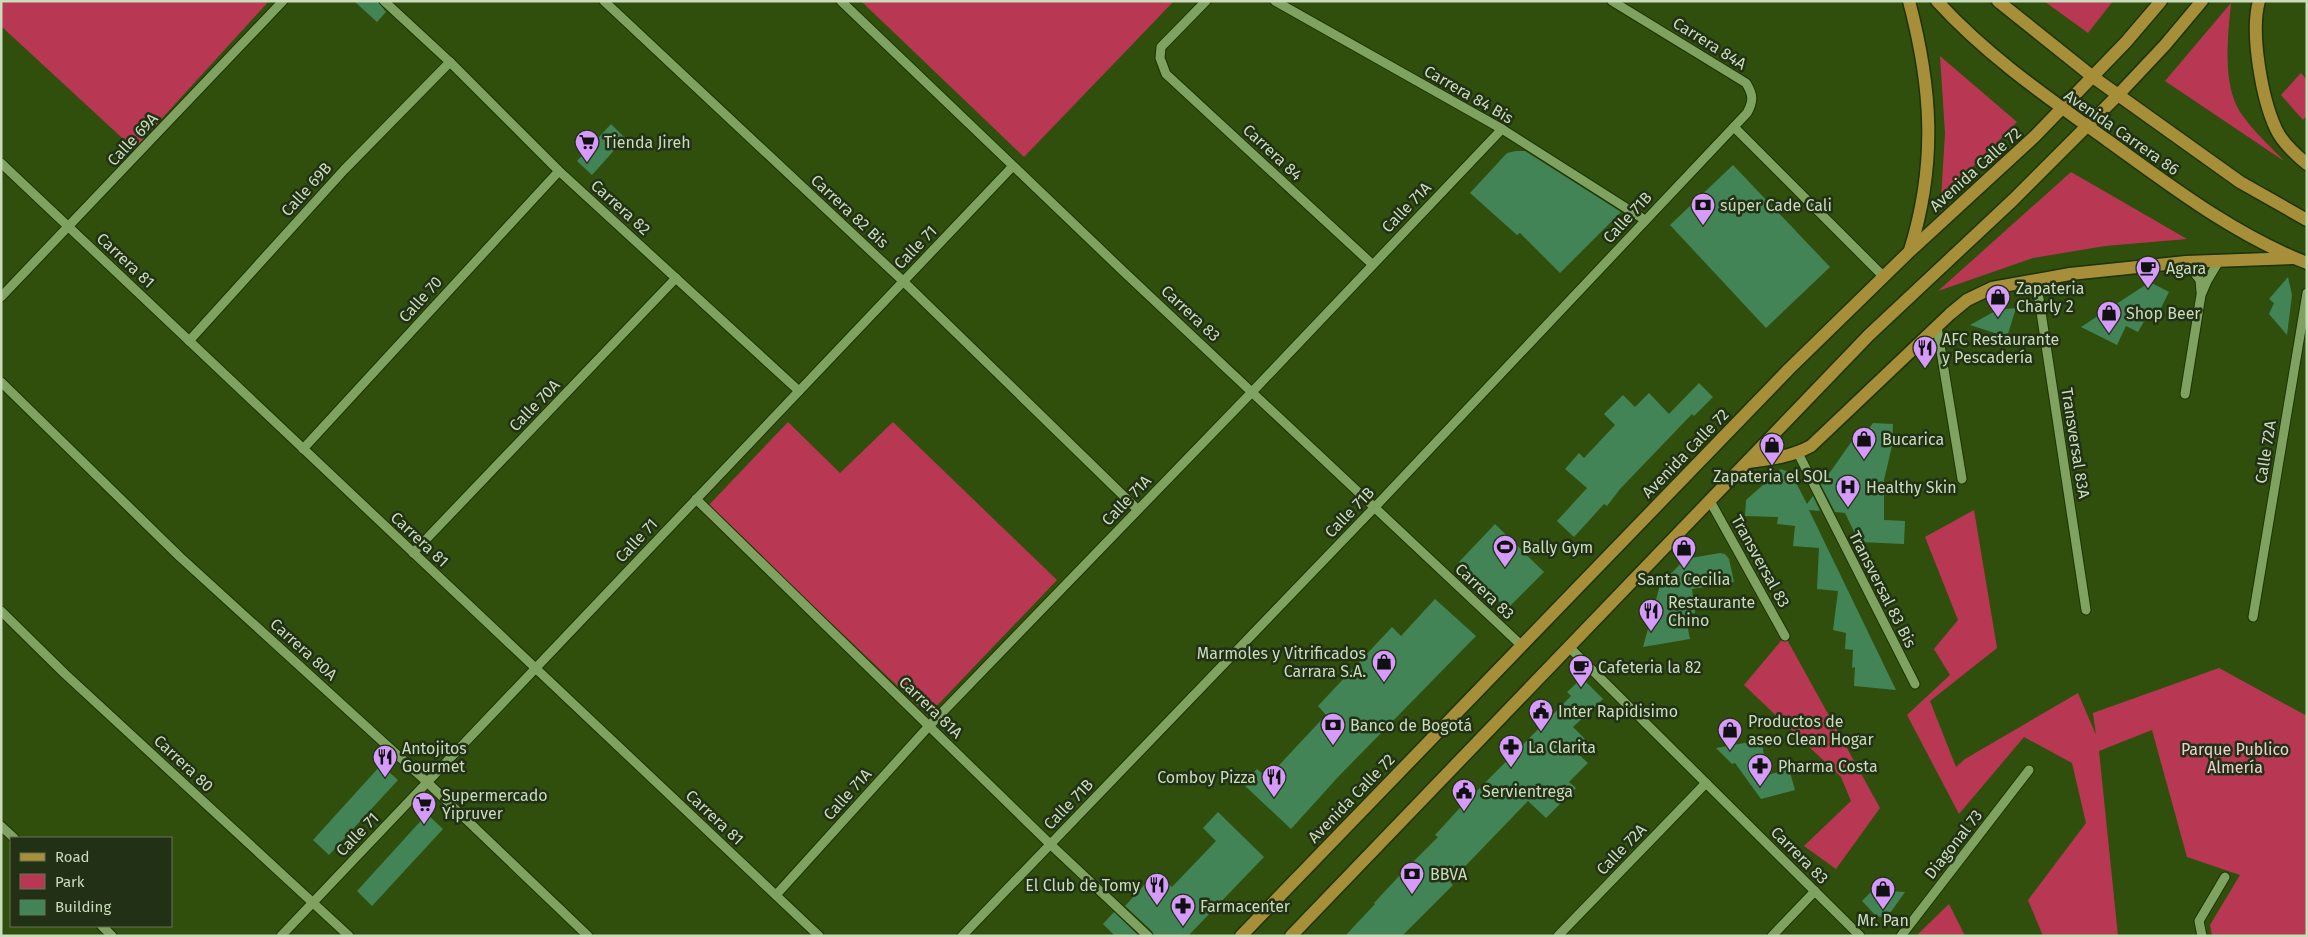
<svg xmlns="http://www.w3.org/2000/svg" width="2308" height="937" viewBox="0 0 2308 937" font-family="'Fira Sans',sans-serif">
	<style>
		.green { fill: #b83854 }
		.building { fill: #428456 }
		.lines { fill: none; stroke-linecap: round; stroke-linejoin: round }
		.minor-casing { stroke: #1c3301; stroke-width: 11 }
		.major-casing { stroke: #1c3301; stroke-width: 15 }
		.minor { stroke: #7fa261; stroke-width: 9 }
		.major { stroke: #a78e39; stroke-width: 12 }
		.labels { text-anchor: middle; stroke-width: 5; stroke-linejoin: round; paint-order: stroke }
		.street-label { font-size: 16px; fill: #c9dcbb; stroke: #223116 }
		.poi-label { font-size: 16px; fill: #c9dcbb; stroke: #223116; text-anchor: start }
		.park-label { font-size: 16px; fill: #efcdd0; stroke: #223116 }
	</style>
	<rect width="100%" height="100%" fill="#304f0d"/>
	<g class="green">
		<path d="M 1,1 L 269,1 L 134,149 L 1,26 Z"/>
		<path d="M 861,1 L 1174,1 L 1024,157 Z"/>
		<path d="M 2044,1 L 2113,1 L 2088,33 Z"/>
		<path d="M 2231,3 C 2228,35 2222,83 2240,112 C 2252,130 2269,145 2284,161 L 2165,81 Z"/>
		<path d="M 1940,56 L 2017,122 L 1941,199 L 1945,133 Z"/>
		<path d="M 2301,73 L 2307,80 L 2307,115 L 2303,120 L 2281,95 Z"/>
		<path d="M 2071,172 L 2187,239 L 2105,246 L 2033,258 L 1938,291 Z"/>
		<path d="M 788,422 L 840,473 L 893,422 L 1057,580 L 928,715 L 708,506 Z"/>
		<path d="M 1974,510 L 1997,648 L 1930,701 L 1956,767 L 1965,759 L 2078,693 L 2096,735 L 2093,713 L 2219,668 L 2307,716 L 2307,936 L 2212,936 L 2210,925 L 2240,875 L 2187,857 L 2152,730 L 2099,751 L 2118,936 L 2043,936 L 2028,900 L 2086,823 L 2072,763 L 2024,737 L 1959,814 L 1907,715 L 1950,675 L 1934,649 L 1958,620 L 1925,537 Z"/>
		<path d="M 1785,636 L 1880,808 L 1836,869 L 1804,846 L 1851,801 L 1841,777 L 1744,685 Z"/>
		<path d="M 1949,904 L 1965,936 L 1916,936 Z"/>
	</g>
	<g class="building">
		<path d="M 354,1 L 378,1 L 386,12 L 377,22 Z"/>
		<path d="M 611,124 L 625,138 L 592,175 L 577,161 Z"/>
		<path d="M 1516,151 L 1525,151 L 1621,212 L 1560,273 L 1520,233 L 1517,235 L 1470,193 L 1507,153 Z"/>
		<path d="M 1733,165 L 1830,267 L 1766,328 L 1670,225 Z"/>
		<path d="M 2288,277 L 2292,295 L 2287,335 L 2269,314 L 2274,303 L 2269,299 Z"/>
		<path d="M 2150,282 L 2169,292 L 2155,320 L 2147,316 L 2138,332 L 2126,326 L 2117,345 L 2081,327 Z"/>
		<path d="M 2016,308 L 2007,337 L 1970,325 L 1997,310 Z"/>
		<path d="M 1699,383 L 1713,397 L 1694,416 L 1692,414 L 1620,489 L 1607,506 L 1604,504 L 1574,537 L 1557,521 L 1587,488 L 1565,469 L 1579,453 L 1584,458 L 1615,425 L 1604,414 L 1623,395 L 1635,407 L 1649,393 L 1669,414 Z"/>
		<path d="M 1873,423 L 1893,424 L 1892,446 L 1884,480 L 1884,520 L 1905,521 L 1904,544 L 1859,542 L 1845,513 L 1835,512 L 1821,485 L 1852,441 L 1859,442 Z"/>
		<path d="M 1781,469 L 1791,473 L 1807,504 L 1813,496 L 1820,511 L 1809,510 L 1896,690 L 1854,686 L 1855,667 L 1852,668 L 1853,650 L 1845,649 L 1846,633 L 1833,630 L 1838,591 L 1817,589 L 1819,548 L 1793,546 L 1795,526 L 1777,524 L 1778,517 L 1745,516 L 1746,500 Z"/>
		<path d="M 1495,524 L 1544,572 L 1507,609 L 1459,562 Z"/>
		<path d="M 1720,553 L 1725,554 L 1729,559 L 1734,582 L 1692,589 L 1695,613 L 1685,614 L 1690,639 L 1643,647 L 1660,585 L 1685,559 Z"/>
		<path d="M 1435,599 L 1476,636 L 1338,777 L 1291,829 L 1243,784 L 1257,769 L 1267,778 L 1326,715 L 1318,706 L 1392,627 L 1401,636 Z"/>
		<path d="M 1582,678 L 1603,699 L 1573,727 L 1586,740 L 1575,751 L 1588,763 L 1569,782 L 1576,788 L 1546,818 L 1528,801 L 1450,882 L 1453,885 L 1402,936 L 1345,936 L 1375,904 L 1374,903 L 1400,875 L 1438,837 L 1435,835 L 1457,811 L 1571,696 L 1567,692 Z"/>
		<path d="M 1761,740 L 1768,775 L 1789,769 L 1795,790 L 1761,799 L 1735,763 L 1732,764 L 1716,748 Z"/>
		<path d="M 381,765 L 398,780 L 329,855 L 313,840 Z"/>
		<path d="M 1218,812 L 1264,857 L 1188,936 L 1154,936 L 1152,931 L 1125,906 L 1156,872 L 1172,887 L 1216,841 L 1203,828 Z"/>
		<path d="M 427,814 L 443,829 L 372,906 L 357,891 Z"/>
		<path d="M 1873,890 L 1905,892 L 1888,916 L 1882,917 L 1876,916 L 1862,901 Z"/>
		<path d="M 1114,912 L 1139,936 L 1115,936 L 1103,924 Z"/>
	</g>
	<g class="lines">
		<defs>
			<g id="minor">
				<path d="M 384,1 L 450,62 L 559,171 L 799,391"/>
				<path d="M 604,1 L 903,281 L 1137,509"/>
				<path d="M 841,1 L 1124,272 L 1521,645"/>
				<path d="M 1206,1 L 1161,47 L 1160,58 L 1166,74 L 1372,264"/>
				<path d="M 1275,1 L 1502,129 L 1645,220"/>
				<path d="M 1734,127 L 1884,277"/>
				<path d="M 1,163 L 819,936"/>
				<path d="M 2186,262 L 2200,280 L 2201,292"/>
				<path d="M 2036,279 L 2086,610"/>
				<path d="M 1,297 L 283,1"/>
				<path d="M 1937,327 L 1962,479"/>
				<path d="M 189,341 L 344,170 L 450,62"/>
				<path d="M 1,382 L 180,557 L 427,782 L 588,936"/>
				<path d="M 2185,394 L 2201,295 L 2207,281 L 2219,261"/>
				<path d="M 303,449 L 559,171"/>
				<path d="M 1798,453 L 1915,684"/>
				<path d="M 696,499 L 1050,844 L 1148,936"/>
				<path d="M 1710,501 L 1785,636"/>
				<path d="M 413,553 L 676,278"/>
				<path d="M 1,611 L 64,673 L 349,936"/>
				<path d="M 2253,617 L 2307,293"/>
				<path d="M 1569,647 L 1860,936"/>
				<path d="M 1,826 L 14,838"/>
				<path d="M 776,895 L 929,726 L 1253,391 L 1502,129"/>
				<path d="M 102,926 L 112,936"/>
				<path d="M 281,936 L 1013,166"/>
				<path d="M 962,936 L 1374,508 L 1747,113 C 1754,101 1753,94 1746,83 L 1612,1"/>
				<path d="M 1558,936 L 1706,783"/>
				<path d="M 1772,936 L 1815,891"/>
				<path d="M 1901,936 L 2029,770"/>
				<path d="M 2202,936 L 2199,921 L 2225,877"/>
			</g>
			<g id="major">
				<path d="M 1909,1 C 1932,88 1937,163 1910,250"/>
				<path d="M 1937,1 C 1987,56 2047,97 2107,140 C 2171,186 2233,234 2307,263"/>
				<path d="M 1998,1 L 2093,77 L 2240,182 L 2307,220"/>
				<path d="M 2259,1 C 2250,33 2262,99 2276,129 C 2282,142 2296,155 2307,164"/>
				<path d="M 1748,462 C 1770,459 1791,457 1811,446 L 1950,314 L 1967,300 L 1992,288 L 2070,274 L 2186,262 L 2293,258"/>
				<path d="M 1241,936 L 1789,369 L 1910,251 L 2034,137 L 2126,42 L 2161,1"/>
				<path d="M 1291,936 L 1869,335 L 2013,200 L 2118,95 L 2165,45 L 2202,1"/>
			</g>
		</defs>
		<use href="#minor" class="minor-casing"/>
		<use href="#major" class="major-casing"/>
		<use href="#minor" class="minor"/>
		<use href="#major" class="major"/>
	</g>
	<defs>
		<symbol id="supermarket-pin" viewBox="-11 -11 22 30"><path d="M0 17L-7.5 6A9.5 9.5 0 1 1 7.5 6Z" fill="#d69bfa" stroke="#223116"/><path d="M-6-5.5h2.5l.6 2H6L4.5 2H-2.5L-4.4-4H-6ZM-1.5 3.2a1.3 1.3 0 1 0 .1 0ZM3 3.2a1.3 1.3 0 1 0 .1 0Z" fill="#111"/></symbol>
		<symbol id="bank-pin" viewBox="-11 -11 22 30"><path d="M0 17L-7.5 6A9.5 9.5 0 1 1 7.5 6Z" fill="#d69bfa" stroke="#223116"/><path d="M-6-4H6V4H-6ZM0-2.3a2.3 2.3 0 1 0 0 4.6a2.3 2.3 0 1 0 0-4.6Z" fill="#111"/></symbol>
		<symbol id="cafe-pin" viewBox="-11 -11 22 30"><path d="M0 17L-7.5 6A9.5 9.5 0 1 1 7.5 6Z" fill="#d69bfa" stroke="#223116"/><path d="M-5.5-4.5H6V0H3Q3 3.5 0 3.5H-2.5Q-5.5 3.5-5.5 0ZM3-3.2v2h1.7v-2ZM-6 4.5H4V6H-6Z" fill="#111"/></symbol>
		<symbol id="shop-pin" viewBox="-11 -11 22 30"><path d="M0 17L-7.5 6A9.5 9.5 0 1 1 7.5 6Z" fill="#d69bfa" stroke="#223116"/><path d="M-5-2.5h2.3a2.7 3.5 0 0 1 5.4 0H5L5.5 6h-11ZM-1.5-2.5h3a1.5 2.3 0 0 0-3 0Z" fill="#111"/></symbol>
		<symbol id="restaurant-pin" viewBox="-11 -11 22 30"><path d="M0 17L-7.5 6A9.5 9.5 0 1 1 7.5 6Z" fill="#d69bfa" stroke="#223116"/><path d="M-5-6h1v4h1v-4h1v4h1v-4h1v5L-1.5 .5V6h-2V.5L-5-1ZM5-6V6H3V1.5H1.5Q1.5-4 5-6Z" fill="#111"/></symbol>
		<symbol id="hospital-pin" viewBox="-11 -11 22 30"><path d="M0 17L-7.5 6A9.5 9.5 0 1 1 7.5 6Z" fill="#d69bfa" stroke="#223116"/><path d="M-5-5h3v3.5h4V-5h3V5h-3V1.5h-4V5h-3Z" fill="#111"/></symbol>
		<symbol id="stadium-pin" viewBox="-11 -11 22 30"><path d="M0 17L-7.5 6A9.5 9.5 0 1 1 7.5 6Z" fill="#d69bfa" stroke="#223116"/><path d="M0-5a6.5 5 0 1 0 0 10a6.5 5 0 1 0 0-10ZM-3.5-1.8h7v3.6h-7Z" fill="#111"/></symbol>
		<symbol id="civic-pin" viewBox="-11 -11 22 30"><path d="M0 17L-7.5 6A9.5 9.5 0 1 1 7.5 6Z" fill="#d69bfa" stroke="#223116"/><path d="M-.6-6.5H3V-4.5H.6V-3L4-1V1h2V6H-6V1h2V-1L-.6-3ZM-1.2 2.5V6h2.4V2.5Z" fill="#111"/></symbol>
		<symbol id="pharmacy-pin" viewBox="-11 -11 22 30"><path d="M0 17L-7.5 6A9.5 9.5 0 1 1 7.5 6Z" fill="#d69bfa" stroke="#223116"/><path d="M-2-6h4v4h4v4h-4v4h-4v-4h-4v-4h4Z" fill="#111"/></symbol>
	</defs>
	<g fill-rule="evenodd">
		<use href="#supermarket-pin" x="573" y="128" width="28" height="38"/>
		<use href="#bank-pin" x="1689" y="191" width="28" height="38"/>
		<use href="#cafe-pin" x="2134" y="254" width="28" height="38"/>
		<use href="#shop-pin" x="1984" y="283" width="28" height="38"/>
		<use href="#shop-pin" x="2095" y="299" width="28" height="38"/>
		<use href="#restaurant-pin" x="1911" y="334" width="28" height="38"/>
		<use href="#shop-pin" x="1850" y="425" width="28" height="38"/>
		<use href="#shop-pin" x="1758" y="431" width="28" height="38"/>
		<use href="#hospital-pin" x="1834" y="473" width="28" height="38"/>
		<use href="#stadium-pin" x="1491" y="533" width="28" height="38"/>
		<use href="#shop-pin" x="1670" y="534" width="28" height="38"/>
		<use href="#restaurant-pin" x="1637" y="597" width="28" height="38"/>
		<use href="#shop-pin" x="1370" y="648" width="28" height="38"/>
		<use href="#cafe-pin" x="1567" y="653" width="28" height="38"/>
		<use href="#civic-pin" x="1527" y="697" width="28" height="38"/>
		<use href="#bank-pin" x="1319" y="711" width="28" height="38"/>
		<use href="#shop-pin" x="1716" y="716" width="28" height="38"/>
		<use href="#pharmacy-pin" x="1497" y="733" width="28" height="38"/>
		<use href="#restaurant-pin" x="371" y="743" width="28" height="38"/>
		<use href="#pharmacy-pin" x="1746" y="752" width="28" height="38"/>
		<use href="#restaurant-pin" x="1260" y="763" width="28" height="38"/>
		<use href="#civic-pin" x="1450" y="777" width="28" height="38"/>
		<use href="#supermarket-pin" x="410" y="790" width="28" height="38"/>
		<use href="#bank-pin" x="1398" y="860" width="28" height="38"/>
		<use href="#restaurant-pin" x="1143" y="871" width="28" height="38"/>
		<use href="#shop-pin" x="1869" y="875" width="28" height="38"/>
		<use href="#pharmacy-pin" x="1169" y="892" width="28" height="38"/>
	</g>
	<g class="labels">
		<g class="street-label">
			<text transform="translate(1710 43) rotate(32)" y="6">Carrera 84A</text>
			<text transform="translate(1469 94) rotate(30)" y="6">Carrera 84 Bis</text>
			<text transform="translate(2122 132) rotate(35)" y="6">Avenida Carrera 86</text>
			<text transform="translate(132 139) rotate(-47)" y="6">Calle 69A</text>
			<text transform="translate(1273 152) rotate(43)" y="6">Carrera 84</text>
			<text transform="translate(1975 169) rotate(-42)" y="6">Avenida Calle 72</text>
			<text transform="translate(306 189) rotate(-48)" y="6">Calle 69B</text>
			<text transform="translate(621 207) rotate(42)" y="6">Carrera 82</text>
			<text transform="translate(1406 207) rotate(-46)" y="6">Calle 71A</text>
			<text transform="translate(850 211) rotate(43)" y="6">Carrera 82 Bis</text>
			<text transform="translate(1627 217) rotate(-47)" y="6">Calle 71B</text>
			<text transform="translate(915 247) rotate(-46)" y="6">Calle 71</text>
			<text transform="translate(126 260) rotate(43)" y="6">Carrera 81</text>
			<text transform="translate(420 299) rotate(-48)" y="6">Calle 70</text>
			<text transform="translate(1191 313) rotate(43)" y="6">Carrera 83</text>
			<text transform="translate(534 405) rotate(-46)" y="6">Calle 70A</text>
			<text transform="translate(2076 443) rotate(81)" y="6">Transversal 83A</text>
			<text transform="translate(2265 452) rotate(-81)" y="6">Calle 72A</text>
			<text transform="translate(1685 453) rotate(-46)" y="6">Avenida Calle 72</text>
			<text transform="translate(1126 500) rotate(-46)" y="6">Calle 71A</text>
			<text transform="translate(1349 512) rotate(-46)" y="6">Calle 71B</text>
			<text transform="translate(420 539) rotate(43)" y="6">Carrera 81</text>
			<text transform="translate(636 540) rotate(-47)" y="6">Calle 71</text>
			<text transform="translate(1761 561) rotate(61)" y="6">Transversal 83</text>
			<text transform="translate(1883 589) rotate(63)" y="6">Transversal 83 Bis</text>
			<text transform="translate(1485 591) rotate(43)" y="6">Carrera 83</text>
			<text transform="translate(304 649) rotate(42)" y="6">Carrera 80A</text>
			<text transform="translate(931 707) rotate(44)" y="6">Carrera 81A</text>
			<text transform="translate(184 763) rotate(43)" y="6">Carrera 80</text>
			<text transform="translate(847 794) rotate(-48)" y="6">Calle 71A</text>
			<text transform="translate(1351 798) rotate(-46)" y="6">Avenida Calle 72</text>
			<text transform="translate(1068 804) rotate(-46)" y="6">Calle 71B</text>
			<text transform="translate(715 817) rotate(43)" y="6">Carrera 81</text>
			<text transform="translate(357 834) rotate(-46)" y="6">Calle 71</text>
			<text transform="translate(1953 844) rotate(-52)" y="6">Diagonal 73</text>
			<text transform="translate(1621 849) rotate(-46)" y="6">Calle 72A</text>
			<text transform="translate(1800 855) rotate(45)" y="6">Carrera 83</text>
		</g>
		<g class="poi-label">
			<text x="604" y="148">Tienda Jireh</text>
			<text x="1720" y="211">súper Cade Cali</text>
			<text x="2166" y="274">Agara</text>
			<text x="2016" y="294">Zapateria<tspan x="2016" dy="18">Charly 2</tspan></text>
			<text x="2126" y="319">Shop Beer</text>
			<text x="1942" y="345">AFC Restaurante<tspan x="1942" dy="18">y Pescadería</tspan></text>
			<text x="1882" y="445">Bucarica</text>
			<text x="1772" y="482" text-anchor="middle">Zapateria el SOL</text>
			<text x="1866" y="493">Healthy Skin</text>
			<text x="1522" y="553">Bally Gym</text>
			<text x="1684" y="585" text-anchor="middle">Santa Cecilia</text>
			<text x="1668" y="608">Restaurante<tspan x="1668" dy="18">Chino</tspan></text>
			<text x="1366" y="659" text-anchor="end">Marmoles y Vitrificados<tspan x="1366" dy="18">Carrara S.A.</tspan></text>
			<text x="1598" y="673">Cafeteria la 82</text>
			<text x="1558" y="717">Inter Rapidisimo</text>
			<text x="1748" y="727">Productos de<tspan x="1748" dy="18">aseo Clean Hogar</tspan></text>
			<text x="1350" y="731">Banco de Bogotá</text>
			<text x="1528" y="753">La Clarita</text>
			<text x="402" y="754">Antojitos<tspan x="402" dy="18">Gourmet</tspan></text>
			<text x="1778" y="772">Pharma Costa</text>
			<text x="1256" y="783" text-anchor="end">Comboy Pizza</text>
			<text x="1482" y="797">Servientrega</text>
			<text x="442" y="801">Supermercado<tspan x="442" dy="18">Yipruver</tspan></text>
			<text x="1430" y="880">BBVA</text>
			<text x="1140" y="891" text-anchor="end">El Club de Tomy</text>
			<text x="1200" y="912">Farmacenter</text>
			<text x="1883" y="926" text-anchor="middle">Mr. Pan</text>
		</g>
		<g class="park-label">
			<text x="2235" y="755">Parque Publico<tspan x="2235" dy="18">Almería</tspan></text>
		</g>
	</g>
	<rect width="2308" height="937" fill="none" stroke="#c9dcbb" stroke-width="5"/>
	<rect x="10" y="837" width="162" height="90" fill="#223116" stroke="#657558"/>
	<rect x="20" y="853" width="25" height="8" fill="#a78e39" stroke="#657558"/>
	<text x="55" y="862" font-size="15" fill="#c9dcbb">Road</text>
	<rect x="20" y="874" width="25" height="15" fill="#b83854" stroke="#657558"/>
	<text x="55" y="887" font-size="15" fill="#c9dcbb">Park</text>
	<rect x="20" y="900" width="25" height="15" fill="#428456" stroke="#657558"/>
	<text x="55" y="912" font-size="15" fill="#c9dcbb">Building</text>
</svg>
